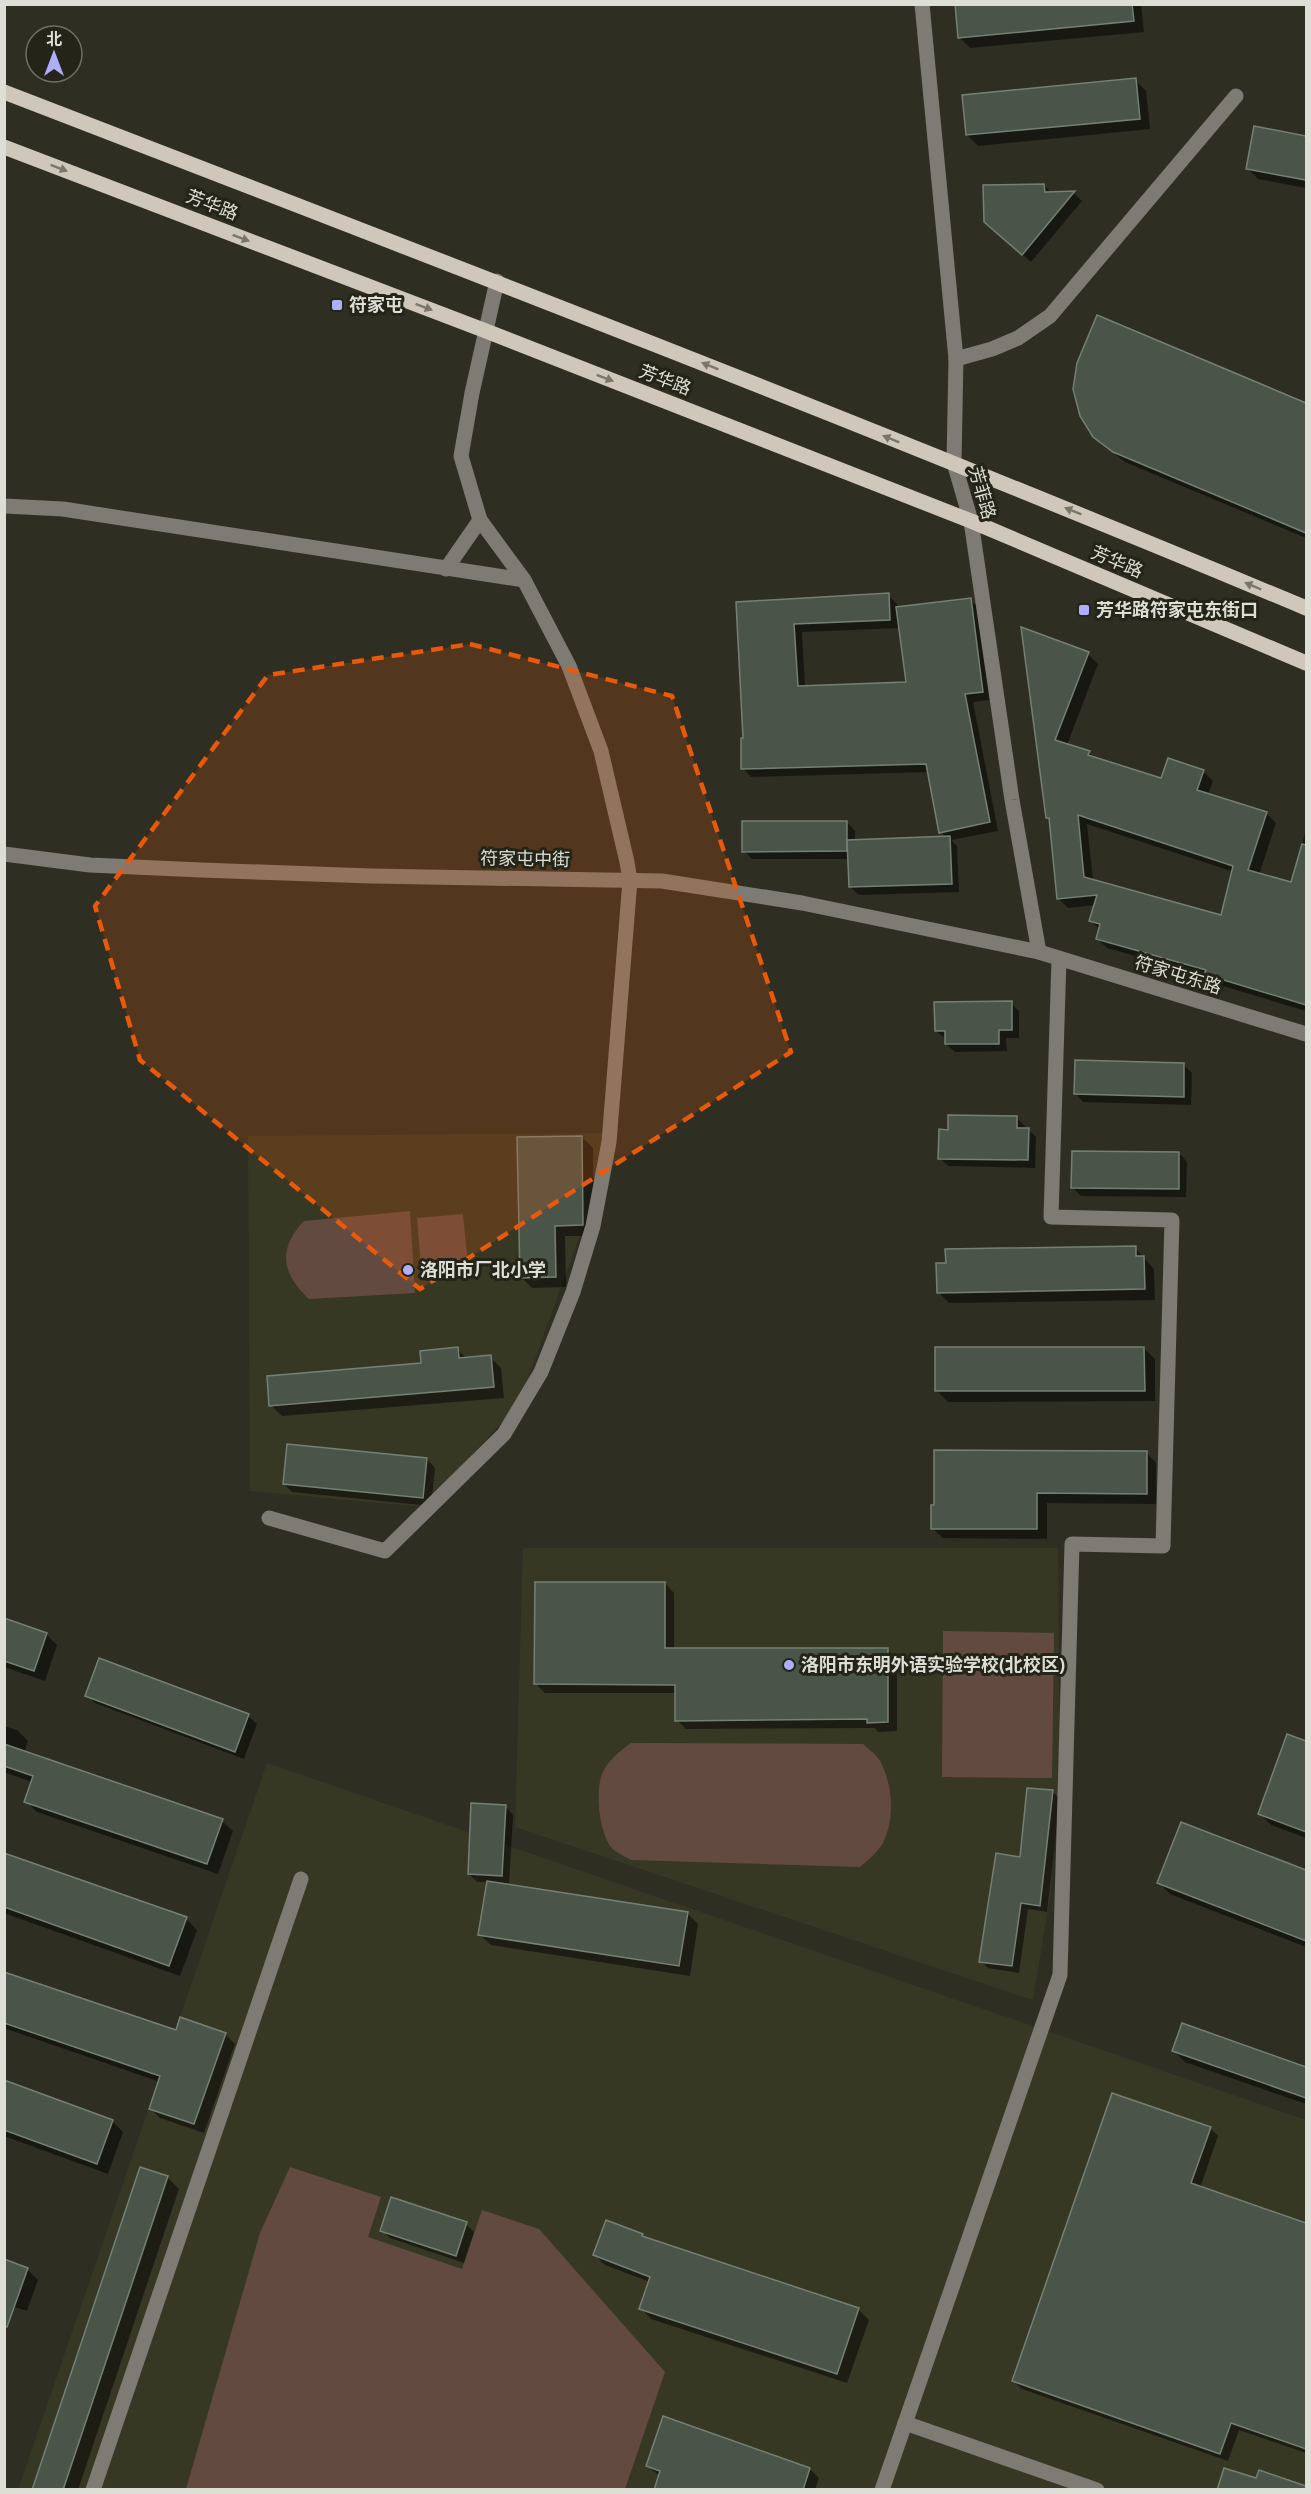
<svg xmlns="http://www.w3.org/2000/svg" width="1311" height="2494" viewBox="0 0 1311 2494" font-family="'Open Sans','Noto Sans SC',sans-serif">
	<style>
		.built { fill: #373824 }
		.green { fill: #634a41 }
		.shadow { fill: #0007; fill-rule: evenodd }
		.building { fill: #4a5449; stroke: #758074; stroke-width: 1.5; fill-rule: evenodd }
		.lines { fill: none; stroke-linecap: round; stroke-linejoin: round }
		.minor { stroke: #7e7a74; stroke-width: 15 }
		.major { stroke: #d0c7bb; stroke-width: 15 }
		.oneway { fill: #7a766a }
		.marked { fill: #e8590c; fill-opacity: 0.2; stroke: #e8590c; stroke-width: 4.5; stroke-dasharray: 12 8; stroke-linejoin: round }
		.poi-dot { fill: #adaffb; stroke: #242518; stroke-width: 2 }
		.labels { text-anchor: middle; stroke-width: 6; stroke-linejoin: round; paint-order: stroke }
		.street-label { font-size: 18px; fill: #ddded6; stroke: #242518 }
		.poi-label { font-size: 18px; font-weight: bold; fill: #ddded6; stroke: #242518; text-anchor: start }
	</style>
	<rect width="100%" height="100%" fill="#2e2e22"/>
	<g class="built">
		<path d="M 617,1133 L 519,1403 L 425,1507 L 250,1491 L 248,1136 Z"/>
		<path d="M 523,1548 L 1058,1548 L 1060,1782 L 1050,1897 L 1033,2000 L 515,1827 Z"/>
		<path d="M 267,1763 L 1306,2120 L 1306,2489 L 18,2490 Z"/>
	</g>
	<g class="green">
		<path d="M 410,1211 L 415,1293 L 309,1299 C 282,1274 277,1249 304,1221 Z"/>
		<path d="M 463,1214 L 468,1264 L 421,1268 L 417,1218 Z"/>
		<path d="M 943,1631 L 1054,1633 L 1052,1778 L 942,1777 Z"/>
		<path d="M 631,1743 L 863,1744 C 868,1749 876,1754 880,1761 C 893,1785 895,1818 883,1843 C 878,1852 868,1860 860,1867 L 631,1860 C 626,1857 619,1854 614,1850 C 599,1837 595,1791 602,1774 C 608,1760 619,1752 631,1743 Z"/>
		<path d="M 290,2167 L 381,2197 L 368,2237 L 462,2269 L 482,2210 L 539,2229 L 665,2372 L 625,2489 L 186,2489 L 260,2233 Z"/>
	</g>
	<g class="shadow">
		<path d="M 956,4 L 1141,4 L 1144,32 L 970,48 L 959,37 Z"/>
		<path d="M 1135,80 L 1146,91 L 1150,129 L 978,146 L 967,135 Z"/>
		<path d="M 1255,128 L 1306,138 L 1306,188 L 1258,179 L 1248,169 Z"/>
		<path d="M 1044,185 L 1052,194 L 1074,193 L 1082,201 L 1031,262 L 994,230 Z"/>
		<path d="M 1098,317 L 1306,404 L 1306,538 L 1125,462 L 1103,444 Z"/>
		<path d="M 888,595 L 897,604 L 897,609 L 970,600 L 979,608 L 990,700 L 973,702 L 998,831 L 951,840 L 957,846 L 959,892 L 859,895 L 850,887 L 849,859 L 752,859 L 744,851 L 847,822 L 855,831 L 855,841 L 947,838 L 941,832 L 929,772 L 751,777 L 743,768 L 744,740 L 737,603 ZM 900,628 L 907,683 L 805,687 L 802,632 Z"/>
		<path d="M 1022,629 L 1088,654 L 1098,664 L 1067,745 L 1089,752 L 1095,759 L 1162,780 L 1203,771 L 1213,781 L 1208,795 L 1266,813 L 1276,823 L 1259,875 L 1292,884 L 1306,829 L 1306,1011 L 1216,984 L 1209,977 L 1107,948 L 1097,939 L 1100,930 L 1091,921 L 1095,905 L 1068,908 L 1058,898 L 1050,820 L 1047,817 ZM 1087,824 L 1234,872 L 1223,917 L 1093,881 Z"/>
		<path d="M 1011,1003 L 1019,1011 L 1019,1038 L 1006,1038 L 1007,1051 L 955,1052 L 946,1044 L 946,1039 L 936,1031 Z"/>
		<path d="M 1184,1065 L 1192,1073 L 1191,1105 L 1083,1102 L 1075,1093 Z"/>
		<path d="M 1017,1118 L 1025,1126 L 1025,1129 L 1028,1129 L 1036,1137 L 1035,1168 L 948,1166 L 940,1158 L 949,1131 Z"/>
		<path d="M 582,1137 L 593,1148 L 594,1236 L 565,1236 L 566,1287 L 532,1288 L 521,1277 Z"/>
		<path d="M 1179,1153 L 1187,1162 L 1186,1197 L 1081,1196 L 1073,1188 Z"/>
		<path d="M 1135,1248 L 1154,1269 L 1155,1300 L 949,1303 L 938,1292 Z"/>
		<path d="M 1144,1348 L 1155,1359 L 1155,1401 L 948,1402 L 937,1391 Z"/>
		<path d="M 457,1349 L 467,1359 L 490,1357 L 501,1368 L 504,1398 L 282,1416 L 271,1405 L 423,1364 Z"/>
		<path d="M 1146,1452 L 1156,1463 L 1156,1504 L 1047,1503 L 1047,1539 L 943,1538 L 932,1528 Z"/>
		<path d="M 427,1459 L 435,1468 L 431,1506 L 292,1492 L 284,1484 Z"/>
		<path d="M 665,1583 L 674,1593 L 674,1650 L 888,1650 L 897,1659 L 897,1731 L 878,1732 L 875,1728 L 686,1729 L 677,1720 L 676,1693 L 545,1693 L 536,1684 Z"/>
		<path d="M 4,1620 L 46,1634 L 57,1645 L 45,1681 L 4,1667 Z"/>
		<path d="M 100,1660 L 248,1716 L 257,1724 L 244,1759 L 95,1703 L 87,1695 Z"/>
		<path d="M 4,1726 L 17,1730 L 28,1741 L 24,1753 L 222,1821 L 233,1831 L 218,1874 L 37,1812 L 26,1801 L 32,1782 L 4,1772 Z"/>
		<path d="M 1288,1736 L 1306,1742 L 1306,1838 L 1271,1825 L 1260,1814 Z"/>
		<path d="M 1053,1792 L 1060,1799 L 1047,1912 L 1028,1909 L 1019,1973 L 988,1968 L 981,1961 L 1021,1858 Z"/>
		<path d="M 505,1806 L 513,1815 L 509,1886 L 687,1913 L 698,1924 L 690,1976 L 491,1945 L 480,1935 L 488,1882 L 477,1882 L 469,1874 Z"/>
		<path d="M 4,1854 L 186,1919 L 197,1930 L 180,1976 L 4,1913 Z"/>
		<path d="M 1303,1873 L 1306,1874 L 1306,1947 L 1170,1894 L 1159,1883 Z"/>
		<path d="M 4,1973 L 177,2032 L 225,2034 L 235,2044 L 204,2133 L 160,2118 L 150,2108 L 160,2082 L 4,2028 Z"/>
		<path d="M 1183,2025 L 1306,2068 L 1306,2104 L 1185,2062 L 1174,2051 Z"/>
		<path d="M 4,2082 L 112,2121 L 123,2132 L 108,2174 L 4,2136 Z"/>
		<path d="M 1210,2128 L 1218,2136 L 1200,2188 L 1306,2225 L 1306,2453 L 1239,2430 L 1228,2461 L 1022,2389 L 1013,2381 Z"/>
		<path d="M 141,2169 L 168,2178 L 179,2189 L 78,2490 L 33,2490 Z"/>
		<path d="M 466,2224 L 474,2232 L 464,2263 L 390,2238 L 382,2230 Z"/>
		<path d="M 642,2235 L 645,2238 L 858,2309 L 869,2320 L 847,2383 L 651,2319 L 641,2308 L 650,2282 L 605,2265 L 595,2255 Z"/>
		<path d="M 27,2269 L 38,2280 L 27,2311 L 15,2307 L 12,2314 L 4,2311 Z"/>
		<path d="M 647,2466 L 810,2469 L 819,2478 L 815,2490 L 655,2490 L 660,2476 Z"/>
	</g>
	<g class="building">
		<path d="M 955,4 L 1132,4 L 1134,21 L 958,38 Z"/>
		<path d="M 1136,78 L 1140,119 L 966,135 L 962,95 Z"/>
		<path d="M 1254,126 L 1306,136 L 1306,180 L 1246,169 Z"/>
		<path d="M 1044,184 L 1045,192 L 1075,191 L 1022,255 L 984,222 L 983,185 Z"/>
		<path d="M 1097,315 L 1306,403 L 1306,533 L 1113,452 L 1093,437 L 1080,416 L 1073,389 L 1077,363 Z"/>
		<path d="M 889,593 L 890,620 L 794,624 L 798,686 L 906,682 L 896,607 L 971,598 L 983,692 L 965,694 L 990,822 L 939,833 L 926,764 L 741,769 L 741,738 L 743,738 L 736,602 Z"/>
		<path d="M 1021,627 L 1089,652 L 1055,740 L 1090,751 L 1088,755 L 1161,778 L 1168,758 L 1204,770 L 1197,790 L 1267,812 L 1248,870 L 1291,882 L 1302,844 L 1306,845 L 1306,1005 L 1204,974 L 1206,970 L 1096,939 L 1100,924 L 1089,921 L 1097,895 L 1057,899 L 1049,818 L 1046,818 ZM 1078,815 L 1233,866 L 1221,915 L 1084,877 Z"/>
		<path d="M 742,821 L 847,821 L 847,851 L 742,852 Z"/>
		<path d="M 950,836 L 952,884 L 849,887 L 847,840 Z"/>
		<path d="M 1012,1001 L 1012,1030 L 999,1030 L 999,1044 L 945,1044 L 945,1031 L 935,1031 L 934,1002 Z"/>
		<path d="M 1075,1060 L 1184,1063 L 1184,1097 L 1074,1094 Z"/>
		<path d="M 948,1115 L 1017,1116 L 1017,1128 L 1029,1128 L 1028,1160 L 938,1159 L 939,1129 L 948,1130 Z"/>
		<path d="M 582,1136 L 583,1225 L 555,1226 L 556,1277 L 520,1278 L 517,1137 Z"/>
		<path d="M 1072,1151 L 1179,1152 L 1179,1189 L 1071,1188 Z"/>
		<path d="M 1136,1246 L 1136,1256 L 1144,1256 L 1145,1289 L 937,1293 L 936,1263 L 946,1263 L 945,1249 Z"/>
		<path d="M 458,1347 L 459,1358 L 491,1355 L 494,1387 L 269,1406 L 267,1376 L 421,1363 L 420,1351 Z"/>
		<path d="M 935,1347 L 1144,1347 L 1145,1391 L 935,1391 Z"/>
		<path d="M 287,1444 L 427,1458 L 423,1498 L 283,1484 Z"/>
		<path d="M 934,1450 L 1147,1451 L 1147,1494 L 1037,1493 L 1037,1529 L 931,1529 L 931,1505 L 934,1505 Z"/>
		<path d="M 535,1582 L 665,1582 L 665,1648 L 888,1648 L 888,1722 L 867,1723 L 867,1719 L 675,1721 L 675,1685 L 534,1684 Z"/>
		<path d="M 4,1618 L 47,1633 L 34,1671 L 4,1661 Z"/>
		<path d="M 99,1658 L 249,1714 L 235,1752 L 85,1696 Z"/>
		<path d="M 1287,1734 L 1306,1741 L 1306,1832 L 1258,1814 Z"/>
		<path d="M 4,1744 L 223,1819 L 207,1864 L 24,1802 L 33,1776 L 4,1766 Z"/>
		<path d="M 1027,1788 L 1053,1790 L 1040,1906 L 1021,1903 L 1012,1966 L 979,1962 L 996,1853 L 1020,1857 Z"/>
		<path d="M 471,1803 L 506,1805 L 502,1876 L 468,1874 Z"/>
		<path d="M 1181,1822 L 1306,1870 L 1306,1941 L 1157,1883 Z"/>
		<path d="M 4,1853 L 187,1917 L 169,1966 L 4,1907 Z"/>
		<path d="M 487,1881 L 688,1912 L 679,1966 L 478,1935 Z"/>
		<path d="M 4,1972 L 176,2030 L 180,2017 L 226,2033 L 194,2124 L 149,2109 L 160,2076 L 4,2023 Z"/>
		<path d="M 1182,2023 L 1306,2067 L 1306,2098 L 1172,2051 Z"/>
		<path d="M 4,2080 L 113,2120 L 97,2164 L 4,2130 Z"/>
		<path d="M 1112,2093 L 1211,2127 L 1191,2183 L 1306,2223 L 1306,2449 L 1231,2423 L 1220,2454 L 1012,2381 Z"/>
		<path d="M 140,2167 L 168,2176 L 63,2490 L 32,2490 Z"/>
		<path d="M 391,2197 L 467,2222 L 456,2256 L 380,2231 Z"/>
		<path d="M 606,2220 L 643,2234 L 642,2236 L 859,2308 L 837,2374 L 639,2309 L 650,2277 L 593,2255 Z"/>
		<path d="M 4,2259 L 28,2268 L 7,2327 L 4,2327 Z"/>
		<path d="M 663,2416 L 810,2468 L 803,2490 L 654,2490 L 660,2471 L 646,2466 Z"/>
		<path d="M 1224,2468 L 1256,2478 L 1259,2470 L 1306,2486 L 1306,2490 L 1217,2490 Z"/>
	</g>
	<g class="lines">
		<g class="minor">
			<path d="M 922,4 L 956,359 L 954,463 L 971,521 L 1012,800 L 1039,952"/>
			<path d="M 956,359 L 992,349 L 1018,338 L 1050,316 L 1236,96"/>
			<path d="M 4,506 L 63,509 L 524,580"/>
			<path d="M 446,569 L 480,520"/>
			<path d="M 4,854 L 90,865 L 201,870 L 371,876 L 662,881 L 802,903 L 1039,952 L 1306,1034"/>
			<path d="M 269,1518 L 385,1551 L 504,1434 L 541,1372 L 573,1292 L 593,1226 L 609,1142 L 630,880 L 627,862 L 601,751 L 569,666 L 524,580 L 480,520 L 461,456 L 472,393 L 497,281"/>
			<path d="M 905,2423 L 1097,2490"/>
			<path d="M 93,2490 L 301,1879"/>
			<path d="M 882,2490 L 1060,1975 L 1072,1544 L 1163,1546 L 1172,1220 L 1051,1217 L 1059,959"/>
		</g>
		<g class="major">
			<path d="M 4,92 C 440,260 876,428 1306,608"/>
			<path d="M 4,147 L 486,331 L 971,521 L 1306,663"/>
		</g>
	</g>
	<defs><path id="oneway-solid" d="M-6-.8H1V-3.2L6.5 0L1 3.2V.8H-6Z" transform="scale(1.5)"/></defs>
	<g class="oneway">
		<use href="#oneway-solid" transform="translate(59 168) rotate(21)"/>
		<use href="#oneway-solid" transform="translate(241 238) rotate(21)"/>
		<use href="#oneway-solid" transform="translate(424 307) rotate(21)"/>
		<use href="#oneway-solid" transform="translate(710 366) rotate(-158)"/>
		<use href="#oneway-solid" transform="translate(605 378) rotate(21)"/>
		<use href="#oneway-solid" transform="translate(891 439) rotate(-158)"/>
		<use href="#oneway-solid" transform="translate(1073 511) rotate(-158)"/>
		<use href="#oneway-solid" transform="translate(1253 586) rotate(-157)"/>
	</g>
	<path class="marked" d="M 470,644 L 672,696 L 791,1052 L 420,1289 L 140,1060 L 95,906 L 268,675 Z"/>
	<g class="poi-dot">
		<rect x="331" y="299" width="12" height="12" rx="3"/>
		<rect x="1078" y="604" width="12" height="12" rx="3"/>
		<circle cx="408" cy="1270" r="6"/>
		<circle cx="789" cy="1665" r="6"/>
	</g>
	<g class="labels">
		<g class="street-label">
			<text transform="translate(212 205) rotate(21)" y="6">芳华路</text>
			<text transform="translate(665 380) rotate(21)" y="6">芳华路</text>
			<text transform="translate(982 493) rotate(74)" y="6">芳菲路</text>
			<text transform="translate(1117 562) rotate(23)" y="6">芳华路</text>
			<text transform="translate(525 859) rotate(1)" y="6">符家屯中街</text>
			<text transform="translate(1178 975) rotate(17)" y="6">符家屯东路</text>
		</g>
		<g class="poi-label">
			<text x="349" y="311">符家屯</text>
			<text x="1096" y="616">芳华路符家屯东街口</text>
			<text x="420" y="1276">洛阳市厂北小学</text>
			<text x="801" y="1671">洛阳市东明外语实验学校(北校区)</text>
		</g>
	</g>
	<rect width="1311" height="2494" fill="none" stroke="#ddded6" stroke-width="12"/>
	<g transform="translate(54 54)"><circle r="28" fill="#242518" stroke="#6e6f64" stroke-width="1.5"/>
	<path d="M0-4.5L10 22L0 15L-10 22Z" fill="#adaffb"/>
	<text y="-9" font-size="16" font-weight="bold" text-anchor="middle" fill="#ddded6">北</text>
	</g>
</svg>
